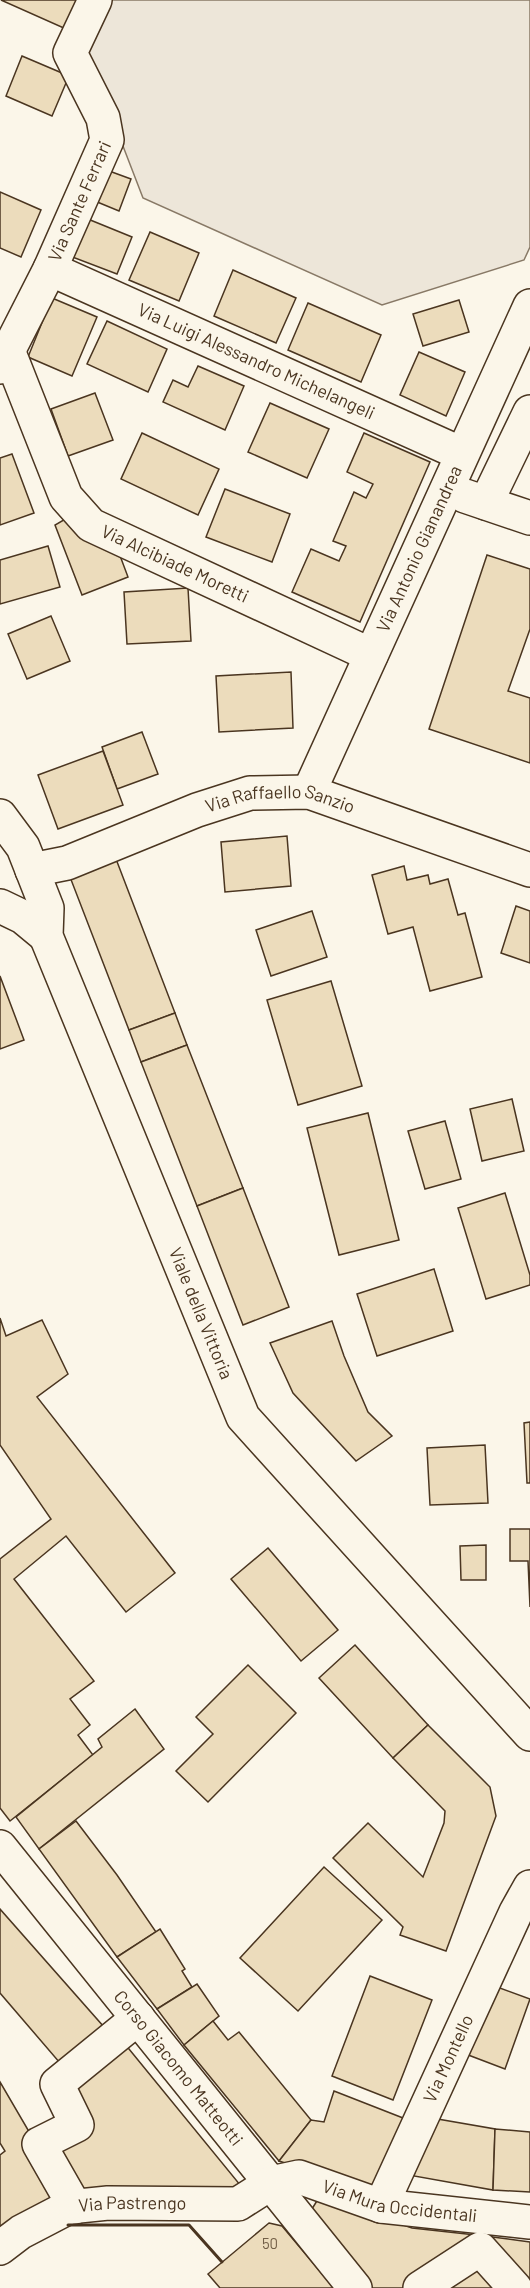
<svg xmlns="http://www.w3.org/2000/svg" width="530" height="2288" viewBox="0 0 530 2288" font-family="Barlow,sans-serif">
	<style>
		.green { fill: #ede6d9; stroke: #887966; stroke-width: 1.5 }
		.building { fill: #ecdcbc; stroke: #4a3520; stroke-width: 1.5 }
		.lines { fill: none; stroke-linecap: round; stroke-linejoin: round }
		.minor-casing { stroke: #4a3520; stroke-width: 36 }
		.major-casing { stroke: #4a3520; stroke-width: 36 }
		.minor { stroke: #fbf6e9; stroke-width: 33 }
		.major { stroke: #fbf6e9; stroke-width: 33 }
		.wall { stroke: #4a3520; stroke-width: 3 }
		.labels { text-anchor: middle; stroke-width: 4.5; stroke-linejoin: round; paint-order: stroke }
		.number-label { font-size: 15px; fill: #725f47 }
		.street-label { font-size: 18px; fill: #4a3520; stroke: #fbf6e9 }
	</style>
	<rect width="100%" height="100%" fill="#fbf6e9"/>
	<path class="green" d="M 105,0 L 530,0 L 530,247 L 524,260 L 382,305 L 143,198 L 84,45 Z"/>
	<g class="building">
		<path d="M 1,0 L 79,0 L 66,29 Z"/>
		<path d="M 22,56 L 69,76 L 52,116 L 6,96 Z"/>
		<path d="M 101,168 L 131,179 L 119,211 L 90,199 Z"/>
		<path d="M 0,192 L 41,210 L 21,257 L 0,248 Z"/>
		<path d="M 78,215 L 132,237 L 117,274 L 62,253 Z"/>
		<path d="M 150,232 L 199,253 L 179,301 L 129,280 Z"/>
		<path d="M 233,270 L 296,298 L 276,343 L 214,316 Z"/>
		<path d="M 52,298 L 97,317 L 72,376 L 28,357 Z"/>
		<path d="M 459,300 L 469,332 L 423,346 L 413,314 Z"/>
		<path d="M 308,303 L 381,335 L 361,382 L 288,350 Z"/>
		<path d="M 107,321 L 167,349 L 148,392 L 87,364 Z"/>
		<path d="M 419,352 L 465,372 L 446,416 L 400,395 Z"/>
		<path d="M 198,366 L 244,386 L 225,430 L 163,402 L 173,380 L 188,387 Z"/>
		<path d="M 95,393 L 113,440 L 68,456 L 51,409 Z"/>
		<path d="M 270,403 L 329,429 L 307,478 L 248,452 Z"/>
		<path d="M 142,433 L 219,469 L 198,515 L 121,479 Z"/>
		<path d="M 364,433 L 430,462 L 360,622 L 292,592 L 311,549 L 339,561 L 346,546 L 333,541 L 354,492 L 366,498 L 373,484 L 347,472 Z"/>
		<path d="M 12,454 L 34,513 L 0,525 L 0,458 Z"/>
		<path d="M 225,489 L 290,514 L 272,562 L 206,537 Z"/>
		<path d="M 74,514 L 116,545 L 128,577 L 82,595 L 55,525 Z"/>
		<path d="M 48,546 L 60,587 L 0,604 L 0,560 Z"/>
		<path d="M 487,555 L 530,569 L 530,629 L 508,691 L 530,698 L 530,763 L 429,729 Z"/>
		<path d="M 188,588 L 191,641 L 127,644 L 124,592 Z"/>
		<path d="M 51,616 L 70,661 L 27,679 L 8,634 Z"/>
		<path d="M 291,672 L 293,728 L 219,732 L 216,676 Z"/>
		<path d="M 142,732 L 158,774 L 117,789 L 102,747 Z"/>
		<path d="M 103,751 L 123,805 L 58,829 L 38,775 Z"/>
		<path d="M 287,836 L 291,886 L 225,892 L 221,842 Z"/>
		<path d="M 116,859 L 175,1013 L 129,1030 L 70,877 Z"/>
		<path d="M 404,866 L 407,880 L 428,875 L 430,884 L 448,879 L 458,915 L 465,913 L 482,977 L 430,991 L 413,927 L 388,934 L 372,875 Z"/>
		<path d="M 516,906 L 530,911 L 530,963 L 501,953 Z"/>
		<path d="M 312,911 L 327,957 L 271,976 L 256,930 Z"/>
		<path d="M 0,976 L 24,1040 L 0,1049 Z"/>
		<path d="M 331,981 L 362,1086 L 298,1105 L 267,1000 Z"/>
		<path d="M 175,1013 L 187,1045 L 141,1062 L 129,1030 Z"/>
		<path d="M 187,1045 L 243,1188 L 197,1206 L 141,1062 Z"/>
		<path d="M 512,1099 L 524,1151 L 482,1161 L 470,1109 Z"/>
		<path d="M 368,1113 L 399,1240 L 339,1255 L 307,1128 Z"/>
		<path d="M 445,1121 L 461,1179 L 425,1189 L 408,1131 Z"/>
		<path d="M 243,1188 L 289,1307 L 243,1325 L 197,1206 Z"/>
		<path d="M 505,1193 L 530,1275 L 530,1285 L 486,1299 L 458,1208 Z"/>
		<path d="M 434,1269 L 453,1331 L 377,1356 L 357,1294 Z"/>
		<path d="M 0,1318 L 6,1336 L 42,1320 L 68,1374 L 37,1397 L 175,1573 L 126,1612 L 66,1536 L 14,1579 L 94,1681 L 70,1699 L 90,1725 L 78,1735 L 93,1755 L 10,1821 L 0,1808 L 0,1559 L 51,1519 L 0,1445 Z"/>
		<path d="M 332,1321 L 344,1356 L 368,1412 L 392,1436 L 356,1461 L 293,1393 L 270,1343 Z"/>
		<path d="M 530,1422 L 530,1483 L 527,1483 L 524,1423 Z"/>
		<path d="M 485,1445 L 488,1503 L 430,1505 L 427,1448 Z"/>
		<path d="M 510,1529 L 530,1529 L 530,1607 L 528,1561 L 510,1561 Z"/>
		<path d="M 486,1545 L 486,1580 L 461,1580 L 460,1546 Z"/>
		<path d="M 268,1548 L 338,1630 L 301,1661 L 231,1579 Z"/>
		<path d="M 355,1645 L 428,1725 L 393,1758 L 319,1678 Z"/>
		<path d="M 248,1665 L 296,1713 L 208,1802 L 176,1771 L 213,1734 L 196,1717 Z"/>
		<path d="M 135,1709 L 164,1749 L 39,1849 L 16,1817 L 102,1747 L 98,1739 Z"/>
		<path d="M 428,1725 L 490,1787 L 496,1816 L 446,1951 L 400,1935 L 403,1927 L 333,1858 L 368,1823 L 423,1877 L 444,1823 L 445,1811 L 393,1758 Z"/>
		<path d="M 76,1821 L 117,1875 L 156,1932 L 117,1957 L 39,1849 Z"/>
		<path d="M 324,1867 L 382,1920 L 298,2011 L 240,1958 Z"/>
		<path d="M 0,1909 L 104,2027 L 60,2063 L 0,1993 Z"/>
		<path d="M 160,1929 L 185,1969 L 182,1971 L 192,1987 L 157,2009 L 117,1957 Z"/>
		<path d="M 370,1976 L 432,2000 L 393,2100 L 332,2076 Z"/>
		<path d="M 197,1984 L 219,2016 L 184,2045 L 157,2009 Z"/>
		<path d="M 489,1984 L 530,1999 L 505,2069 L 463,2053 Z"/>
		<path d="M 213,2021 L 228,2040 L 239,2032 L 311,2120 L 279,2161 L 184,2045 Z"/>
		<path d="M 120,2038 L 241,2186 L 234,2191 L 70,2193 L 47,2154 L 93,2124 L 69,2079 Z"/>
		<path d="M 0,2082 L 66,2195 L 0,2239 L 0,2155 L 5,2151 L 0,2143 Z"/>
		<path d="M 334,2091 L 403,2118 L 373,2192 L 279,2161 L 311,2120 L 324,2122 Z"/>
		<path d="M 426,2117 L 495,2129 L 493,2190 L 414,2176 Z"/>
		<path d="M 495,2129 L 530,2132 L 530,2192 L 493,2190 Z"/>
		<path d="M 320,2196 L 412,2228 L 485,2236 L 414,2288 L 371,2288 L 310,2212 Z"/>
		<path d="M 269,2223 L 282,2226 L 334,2288 L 220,2288 L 208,2274 Z"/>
		<path d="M 485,2236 L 530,2242 L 530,2288 Z"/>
		<path d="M 473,2255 L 502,2288 L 425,2288 Z"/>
	</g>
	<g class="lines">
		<defs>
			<g id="minor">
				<path id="s1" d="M 50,269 L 462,454"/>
				<path id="s2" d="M 8,350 L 66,497 L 91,525 L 371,655"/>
				<path id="s3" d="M 0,367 L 50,269 L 107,140 L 103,118 L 70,53 L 95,0"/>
				<path d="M 465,496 L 530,518"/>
				<path d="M 486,503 L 530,412"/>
				<path id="s4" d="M 309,792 L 530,306"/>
				<path id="s5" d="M 32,870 L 67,863 L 197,810 L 250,793 L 309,792 L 530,870"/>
				<path id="s6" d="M 0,1847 L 355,2288"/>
				<path id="s7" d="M 381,2206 L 516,1912 L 530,1887"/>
				<path d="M 75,2207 L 39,2144 L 77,2125 L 57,2084 L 138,2018"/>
				<path id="s8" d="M 0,2248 L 21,2232 L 69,2207 L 108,2203 L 238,2204 L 271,2183 L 299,2177 L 381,2206 L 530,2222"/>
				<path d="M 420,2288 L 480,2249 L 515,2288"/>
			</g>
			<g id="major">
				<path id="s9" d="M 0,816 L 23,847 L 47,908 L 46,936 L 243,1417 L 530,1734"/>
				<path d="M 0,906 L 23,917 L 46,936"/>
			</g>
		</defs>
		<use href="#minor" class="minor-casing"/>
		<use href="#major" class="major-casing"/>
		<use href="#minor" class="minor"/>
		<use href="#major" class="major"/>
		<path class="wall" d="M 68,2225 L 189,2225 L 222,2262"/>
	</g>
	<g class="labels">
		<g class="number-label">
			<text x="270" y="2249">50</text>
		</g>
		<g class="street-label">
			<text dy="6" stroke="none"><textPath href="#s3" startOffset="184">Via Sante Ferrari</textPath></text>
			<text dy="6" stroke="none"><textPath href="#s1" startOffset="226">Via Luigi Alessandro Michelangeli</textPath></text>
			<text dy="6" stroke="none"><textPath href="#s4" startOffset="267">Via Antonio Gianandrea</textPath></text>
			<text dy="6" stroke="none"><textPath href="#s2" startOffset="288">Via Alcibiade Moretti</textPath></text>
			<text dy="6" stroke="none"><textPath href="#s5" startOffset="262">Via Raffaello Sanzio</textPath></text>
			<text dy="6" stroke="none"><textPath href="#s9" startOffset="540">Viale della Vittoria</textPath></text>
			<text dy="6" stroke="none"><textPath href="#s7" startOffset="162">Via Montello</textPath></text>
			<text dy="6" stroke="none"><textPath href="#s6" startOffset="284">Corso Giacomo Matteotti</textPath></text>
			<text dy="6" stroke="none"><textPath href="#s8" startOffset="422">Via Mura Occidentali</textPath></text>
			<text dy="6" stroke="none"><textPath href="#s8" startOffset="144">Via Pastrengo</textPath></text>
		</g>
	</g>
</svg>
